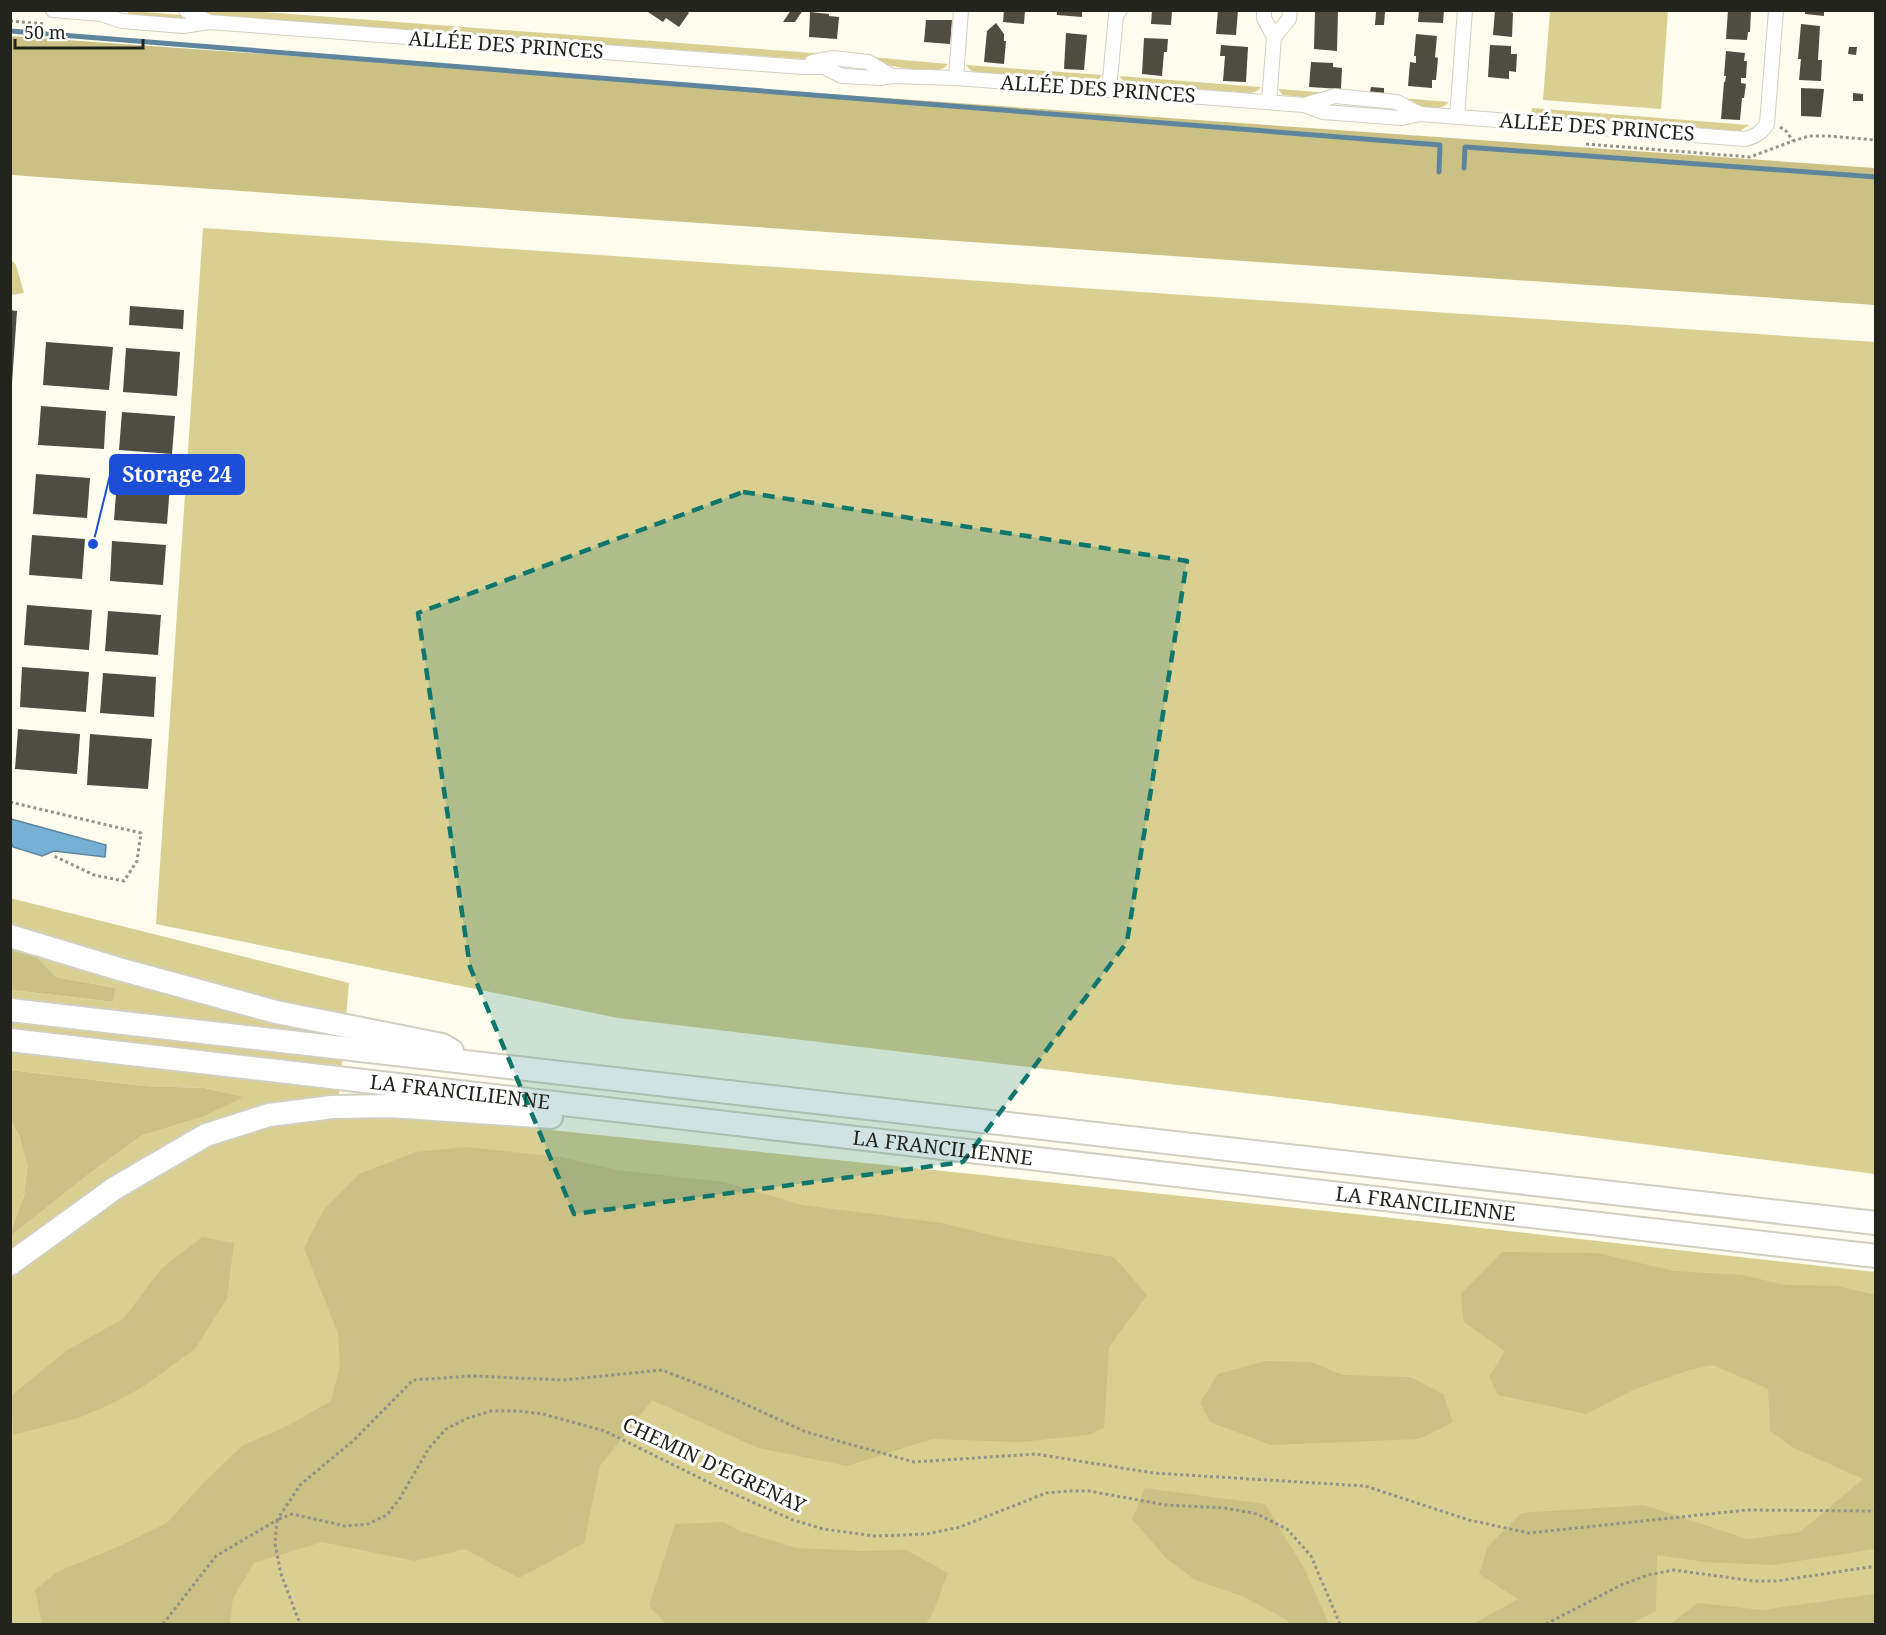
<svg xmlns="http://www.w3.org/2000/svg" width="1886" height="1635" viewBox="0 0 1886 1635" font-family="'Noto Serif',serif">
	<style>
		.green { fill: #d8cf91 }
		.forest { fill: #cbc184 }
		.water { fill: #76b0d5; stroke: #5d869e; stroke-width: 1.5 }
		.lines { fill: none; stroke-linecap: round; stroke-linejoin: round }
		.stream { stroke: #5d869e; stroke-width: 5 }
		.building { fill: #4f4d41 }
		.minor-casing { stroke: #d1cfc1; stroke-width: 16 }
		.trunk-casing { stroke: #d1cfc1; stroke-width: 26 }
		.path { stroke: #949389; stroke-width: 3; stroke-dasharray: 3 3; stroke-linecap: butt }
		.minor { stroke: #fff; stroke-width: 14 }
		.trunk { stroke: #fff; stroke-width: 22 }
		.marked { fill: #0f766e; fill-opacity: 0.2; stroke: #0f766e; stroke-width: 4.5; stroke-dasharray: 12 8; stroke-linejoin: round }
		.labels { text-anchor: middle; stroke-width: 6; stroke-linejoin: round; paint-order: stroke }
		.street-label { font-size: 20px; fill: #24241e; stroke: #fff }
		.leader { fill: none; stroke: #1d4ed8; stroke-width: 2 }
		.callout-dot { fill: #1d4ed8; stroke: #fff; stroke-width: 2 }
		.callout { fill: #1d4ed8; stroke: #1d4ed8; stroke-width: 2 }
		.callout-label { font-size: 21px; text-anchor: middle; font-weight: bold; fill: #fff }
	</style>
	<rect width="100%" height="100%" fill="#fdfced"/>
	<g class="green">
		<path d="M 131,11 L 182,15 L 184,19 L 129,17 L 128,12 Z"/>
		<path d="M 199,11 L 249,11 L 827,54 L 803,59 L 209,15 Z"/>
		<path d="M 1550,11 L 1668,11 L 1661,109 L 1543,100 Z"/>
		<path d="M 870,57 L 948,64 L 944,68 L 938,70 C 914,69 891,70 870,57 Z"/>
		<path d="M 966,65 L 1102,75 L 1099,79 L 1092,81 L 976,72 L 970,70 Z"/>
		<path d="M 1119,76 L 1260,87 L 1261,87 L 1257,91 L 1251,93 L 1131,84 L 1124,81 Z"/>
		<path d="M 1278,89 L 1330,93 L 1313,98 L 1283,95 Z"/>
		<path d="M 1401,98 L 1449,102 C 1437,115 1414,105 1401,98 Z"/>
		<path d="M 1532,108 L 1749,125 L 1740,131 L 1531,115 Z"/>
		<path d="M 203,228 L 1875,342 L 1875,1174 L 1312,1101 L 618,1018 L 156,924 Z"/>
		<path d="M 11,260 L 16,265 L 24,293 L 11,295 Z"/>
		<path d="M 10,898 L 349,983 L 337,1118 L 373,1116 L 464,1121 L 1383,1217 L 1875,1272 L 1875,1624 L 11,1624 L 11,1236 L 89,1174 L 143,1135 L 203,1117 L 243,1097 L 205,1088 L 144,1086 L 11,1070 L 11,990 L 113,1002 L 116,988 L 56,977 L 32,952 L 11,947 Z"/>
		<path d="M 11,1121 C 18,1134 27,1150 28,1166 C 30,1187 18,1212 11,1231 Z"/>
	</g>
	<g class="forest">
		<path d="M 10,36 L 1875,168 L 1875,305 L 11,175 Z"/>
		<path d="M 11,947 L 32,952 L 56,977 L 116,988 L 113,1002 L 11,990 Z"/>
		<path d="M 11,1070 L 144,1086 L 205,1088 L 244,1097 L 203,1117 L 143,1135 L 89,1174 L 11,1236 L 11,1231 L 24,1196 L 28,1166 L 20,1138 L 11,1121 Z"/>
		<path d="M 466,1147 L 561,1157 L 617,1170 L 725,1182 L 802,1205 L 942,1223 L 1007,1239 L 1114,1257 L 1147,1295 L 1109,1347 L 1104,1428 L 1088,1435 L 1021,1442 L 932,1439 L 847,1466 L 758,1448 L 652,1400 L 600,1466 L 584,1543 L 519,1578 L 465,1549 L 415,1561 L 322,1542 L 254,1563 L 233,1598 L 230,1624 L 42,1624 L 35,1590 L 57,1572 L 122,1545 L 167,1523 L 203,1483 L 242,1446 L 289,1425 L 331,1401 L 340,1366 L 338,1333 L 304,1248 L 324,1209 L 359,1174 L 416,1152 Z"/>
		<path d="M 202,1237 L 234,1243 L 227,1298 L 195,1349 L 141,1388 L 109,1405 L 78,1418 L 13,1435 L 11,1396 L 66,1351 L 124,1318 L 161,1269 Z"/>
		<path d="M 1502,1252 L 1597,1253 L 1674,1271 L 1742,1275 L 1785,1285 L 1838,1286 L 1875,1295 L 1875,1549 L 1774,1565 L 1705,1562 L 1657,1555 L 1656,1611 L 1630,1624 L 1473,1624 L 1518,1599 L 1479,1574 L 1488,1546 L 1522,1513 L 1644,1505 L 1747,1539 L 1800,1532 L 1863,1479 L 1794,1448 L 1770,1431 L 1768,1389 L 1713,1365 L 1689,1370 L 1633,1390 L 1586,1414 L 1498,1395 L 1489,1377 L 1505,1351 L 1464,1322 L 1461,1294 Z"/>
		<path d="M 1265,1361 L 1311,1362 L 1343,1375 L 1410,1377 L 1443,1394 L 1453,1422 L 1419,1439 L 1271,1445 L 1210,1422 L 1200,1403 L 1218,1374 Z"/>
		<path d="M 1145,1488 L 1265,1504 L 1304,1568 L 1329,1624 L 1289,1624 L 1287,1620 L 1242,1596 L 1195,1580 L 1166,1558 L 1132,1519 Z"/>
		<path d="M 723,1522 L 740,1531 L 797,1548 L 862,1551 L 906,1550 L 948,1573 L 934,1610 L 926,1624 L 666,1624 L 649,1606 L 675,1524 Z"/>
		<path d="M 1875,1594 L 1875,1624 L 1670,1624 L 1698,1603 L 1762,1610 Z"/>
	</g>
	<path class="water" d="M 11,819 L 106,845 L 105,857 L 54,851 L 42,856 L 13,847 L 11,842 Z"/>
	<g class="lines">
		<g class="stream">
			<path d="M 10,31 L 1440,145 L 1439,172"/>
			<path d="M 1464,168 L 1465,147 L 1876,177"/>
		</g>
	</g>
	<g class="building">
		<path d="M 649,10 L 685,10 L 689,13 L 679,27 L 666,18 L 663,22 L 648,12 Z"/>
		<path d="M 791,10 L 803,10 L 795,22 L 783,22 Z"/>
		<path d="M 1004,10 L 1025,10 L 1024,24 L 1003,22 Z"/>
		<path d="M 1057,10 L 1082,10 L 1082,17 L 1057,15 Z"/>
		<path d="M 1152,10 L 1172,10 L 1171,25 L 1151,24 Z"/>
		<path d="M 1218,10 L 1238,10 L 1236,35 L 1216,34 Z"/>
		<path d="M 1315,10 L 1338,10 L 1337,51 L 1314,49 Z"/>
		<path d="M 1419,10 L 1444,10 L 1443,23 L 1418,22 Z"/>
		<path d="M 1495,10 L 1511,10 L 1511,12 L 1513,13 L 1512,37 L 1493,35 Z"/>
		<path d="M 1728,10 L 1751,10 L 1750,32 L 1748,32 L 1747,40 L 1726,39 Z"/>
		<path d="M 1805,10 L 1824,10 L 1824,16 L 1805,14 Z"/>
		<path d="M 810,12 L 829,14 L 829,16 L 839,17 L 837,39 L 809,37 Z"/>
		<path d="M 1376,12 L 1385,12 L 1384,25 L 1375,25 Z"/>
		<path d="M 926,20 L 952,20 L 950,44 L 924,42 Z"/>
		<path d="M 996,23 L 1004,34 L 1004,41 L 1006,41 L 1004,64 L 984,62 L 987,31 Z"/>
		<path d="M 1801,24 L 1820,26 L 1818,60 L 1822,60 L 1821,81 L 1799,80 L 1801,59 L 1798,59 Z"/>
		<path d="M 1066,33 L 1087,35 L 1084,70 L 1064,69 Z"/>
		<path d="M 1416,34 L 1437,36 L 1435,57 L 1438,58 L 1436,80 L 1432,80 L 1432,88 L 1408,86 L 1410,62 L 1416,63 L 1416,56 L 1414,56 Z"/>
		<path d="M 1144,38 L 1168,39 L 1167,52 L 1164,52 L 1162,76 L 1142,74 Z"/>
		<path d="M 1221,45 L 1248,47 L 1246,82 L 1223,81 L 1225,56 L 1220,56 Z"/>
		<path d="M 1490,45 L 1511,46 L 1511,54 L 1517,54 L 1516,72 L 1509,71 L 1509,79 L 1488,77 Z"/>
		<path d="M 1849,47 L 1857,47 L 1856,55 L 1848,54 Z"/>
		<path d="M 1726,51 L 1745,53 L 1744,61 L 1747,61 L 1746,78 L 1741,78 L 1741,83 L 1746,84 L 1744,98 L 1742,98 L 1740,120 L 1721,119 L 1724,82 L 1725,82 L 1726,76 L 1724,76 Z"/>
		<path d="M 1311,62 L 1333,63 L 1333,67 L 1342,68 L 1341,89 L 1309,87 Z"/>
		<path d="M 1371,87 L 1384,88 L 1384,93 L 1370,92 Z"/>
		<path d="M 1801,88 L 1824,89 L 1821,117 L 1801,116 Z"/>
		<path d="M 1853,93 L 1863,94 L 1863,101 L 1853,101 Z"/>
		<path d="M 130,306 L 184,310 L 183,329 L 129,325 Z"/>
		<path d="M 10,310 L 17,311 L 12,383 L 10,382 Z"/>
		<path d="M 46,342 L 113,347 L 109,390 L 43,385 Z"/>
		<path d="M 126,348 L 180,352 L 177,396 L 123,392 Z"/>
		<path d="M 41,406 L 106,411 L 104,449 L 38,445 Z"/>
		<path d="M 122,412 L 175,416 L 172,454 L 119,450 Z"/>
		<path d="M 36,474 L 90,478 L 87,518 L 33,514 Z"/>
		<path d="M 117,480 L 170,484 L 167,524 L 114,520 Z"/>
		<path d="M 32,535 L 85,539 L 82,579 L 29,575 Z"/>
		<path d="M 112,541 L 166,545 L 163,585 L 110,581 Z"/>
		<path d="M 27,605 L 92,610 L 89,650 L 24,645 Z"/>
		<path d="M 108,611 L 161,615 L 158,655 L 105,651 Z"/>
		<path d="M 22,667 L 89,672 L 86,712 L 20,707 Z"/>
		<path d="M 103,673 L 156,677 L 154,717 L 100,713 Z"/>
		<path d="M 18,729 L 80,734 L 77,774 L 15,769 Z"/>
		<path d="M 90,734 L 152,739 L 148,789 L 87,785 Z"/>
	</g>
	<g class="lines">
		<defs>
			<g id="minor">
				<path d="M 53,10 L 101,14 L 122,21 L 183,26 L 209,22 L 802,67 L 824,67 L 842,76 L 880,78 L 892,76 L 956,78 L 1304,105 L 1323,112 L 1402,118 L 1420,114 L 1745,139 C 1756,136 1761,133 1767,124 L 1776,10"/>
				<path d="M 186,10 L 209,22"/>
				<path d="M 1264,10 L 1264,18 L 1274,37 L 1269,102"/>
				<path d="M 1274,37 L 1289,19 L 1290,10"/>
				<path d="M 812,62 L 832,58 L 868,62 L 892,76"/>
				<path d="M 956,78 L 961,10"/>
				<path d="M 1109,90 L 1116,15 L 1120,10"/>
				<path d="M 1304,105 L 1335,96 L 1397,102 L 1420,114"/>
				<path d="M 1457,117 L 1465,10"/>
			</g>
			<g id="trunk">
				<path d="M 10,936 L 119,969 L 276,1012 L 442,1045 L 452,1051"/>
				<path d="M 10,1010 L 1876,1223"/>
				<path id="s1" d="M 10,1040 L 1876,1256"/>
				<path d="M 10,1264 L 115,1188 L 206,1135 L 269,1115 L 332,1107 L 391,1106 L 551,1117"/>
			</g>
		</defs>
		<use href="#minor" class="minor-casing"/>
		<use href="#trunk" class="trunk-casing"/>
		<g class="path">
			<path d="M 10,21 L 45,24"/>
			<path d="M 1780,127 L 1786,131 L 1793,141"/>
			<path d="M 1586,144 L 1750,157 L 1793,141 L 1809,136 L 1828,136 L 1876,140"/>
			<path d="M 10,802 L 141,833 L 137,861 L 124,881 L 94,875 L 54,856"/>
			<path d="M 279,1519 L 292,1514 L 345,1526 L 368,1524 L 387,1515 L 400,1498 L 429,1448 L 446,1429 L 468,1418 L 491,1411 L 518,1411 L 543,1414 L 605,1431 L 716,1486 L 793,1520 L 823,1529 L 875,1536 L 927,1534 L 960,1527 L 1046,1493 L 1068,1491 L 1089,1491 L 1166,1505 L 1225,1508 L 1257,1514 L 1287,1529 L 1311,1556 L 1340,1624"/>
			<path d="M 277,1520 L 275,1544 L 281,1574 L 300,1624"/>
			<path d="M 163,1624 L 216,1556 L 277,1520 L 300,1485 L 354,1440 L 413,1380 L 472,1376 L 563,1380 L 662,1370 L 721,1393 L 806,1432 L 914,1462 L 1036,1454 L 1153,1473 L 1365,1486 L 1469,1520 L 1529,1533 L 1747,1510 L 1876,1511"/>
			<path d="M 1546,1624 L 1621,1585 L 1648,1575 L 1674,1570 L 1754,1581 L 1777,1581 L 1876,1566"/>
		</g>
		<use href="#minor" class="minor"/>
		<use href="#trunk" class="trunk"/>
	</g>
	<path class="marked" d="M 743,492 L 1187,561 L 1127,942 L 963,1162 L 574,1214 L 470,967 L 418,613 Z"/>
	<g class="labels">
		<g class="street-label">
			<text transform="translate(506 45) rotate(4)" y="7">ALLÉE DES PRINCES</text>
			<text transform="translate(1098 89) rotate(4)" y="7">ALLÉE DES PRINCES</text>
			<text transform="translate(1597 127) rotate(4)" y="7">ALLÉE DES PRINCES</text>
			<text dy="7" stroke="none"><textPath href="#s1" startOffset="453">LA FRANCILIENNE</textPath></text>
			<text dy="7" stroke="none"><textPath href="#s1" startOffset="939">LA FRANCILIENNE</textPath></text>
			<text dy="7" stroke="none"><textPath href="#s1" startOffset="1425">LA FRANCILIENNE</textPath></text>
			<text transform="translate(714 1465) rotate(25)" y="7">CHEMIN D'EGRENAY</text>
		</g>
	</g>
	<path class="leader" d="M93 544L110 475"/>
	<circle class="callout-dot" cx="93" cy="544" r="6"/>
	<rect class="callout" x="110" y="455" width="134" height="39" rx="6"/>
	<g class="callout-label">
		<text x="177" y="482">Storage 24</text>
	</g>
	<rect width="1886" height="1635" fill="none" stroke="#24241e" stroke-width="24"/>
	<path d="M15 39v9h128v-9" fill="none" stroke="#24241e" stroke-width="3"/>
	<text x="24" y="39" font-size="18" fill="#24241e" stroke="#ffffff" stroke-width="4.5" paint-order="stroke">50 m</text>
</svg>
